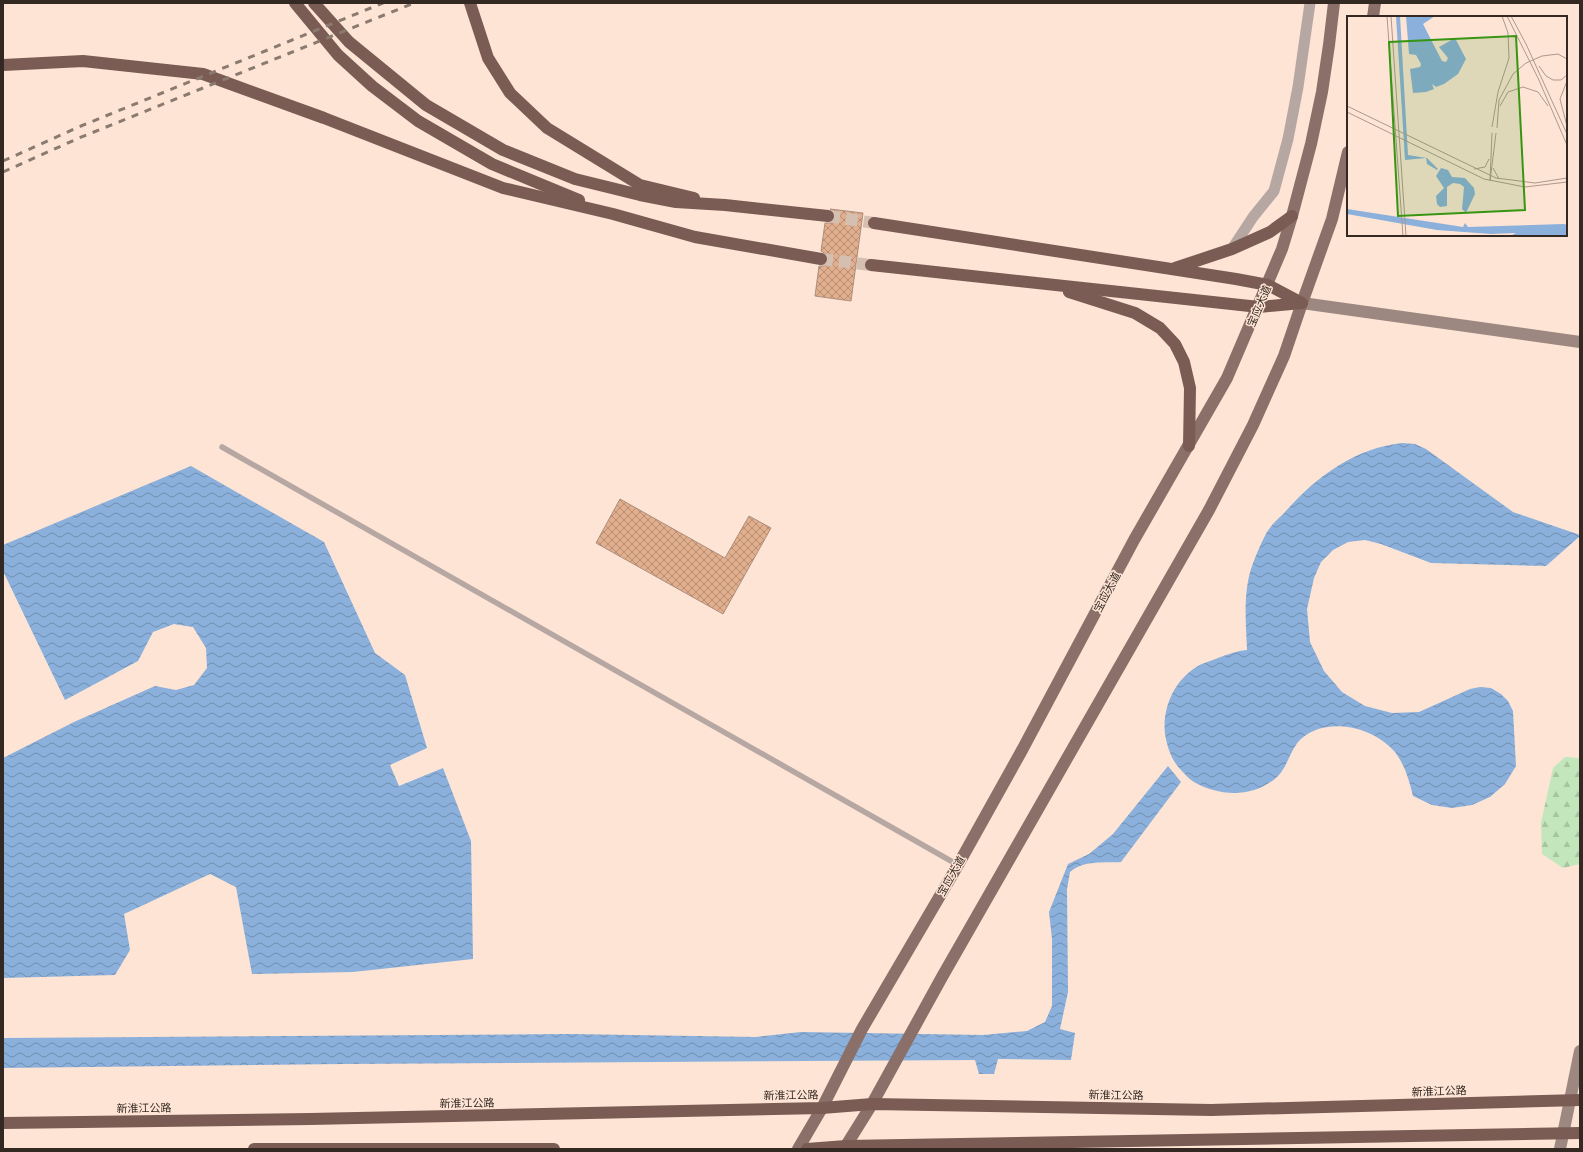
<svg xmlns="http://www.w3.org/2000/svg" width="1583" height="1152" viewBox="0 0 1583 1152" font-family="'Source Sans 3','Noto Sans SC',sans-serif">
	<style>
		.forest { fill: url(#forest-firs) }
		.water { fill: url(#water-waves) }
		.building { fill: url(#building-cross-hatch); stroke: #ac8f7e }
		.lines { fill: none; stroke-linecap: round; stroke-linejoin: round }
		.highway-tunnel { stroke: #d5bfb1; stroke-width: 12; stroke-dasharray: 12 6; stroke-linecap: butt }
		.lane { stroke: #b7a7a3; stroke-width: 5.5 }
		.street { stroke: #b7a7a3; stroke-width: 11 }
		.secondary { stroke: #9d8781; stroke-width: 12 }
		.primary { stroke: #8b7069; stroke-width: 12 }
		.highway { stroke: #7a5c54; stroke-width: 12 }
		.rail { stroke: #8b7a70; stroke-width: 3; stroke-dasharray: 7 7; stroke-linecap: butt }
		.labels { text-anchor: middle; stroke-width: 3; stroke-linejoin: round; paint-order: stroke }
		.street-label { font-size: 11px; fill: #342922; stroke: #fde4d5 }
		.inset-road { fill: none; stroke: #ad998d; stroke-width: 1 }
		.view { fill: #389512; fill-opacity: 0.15; stroke: #389512; stroke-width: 2 }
		.inset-edge { fill: none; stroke: #342922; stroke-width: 2 }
	</style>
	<defs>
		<pattern id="forest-firs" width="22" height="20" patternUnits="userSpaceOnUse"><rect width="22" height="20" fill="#c3e6bc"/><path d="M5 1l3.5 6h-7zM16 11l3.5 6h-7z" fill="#a8c5a1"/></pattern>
		<pattern id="water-waves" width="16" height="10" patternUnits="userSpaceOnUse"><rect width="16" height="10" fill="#8ab0db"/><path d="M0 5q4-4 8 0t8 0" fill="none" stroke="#728fb1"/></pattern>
		<pattern id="building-cross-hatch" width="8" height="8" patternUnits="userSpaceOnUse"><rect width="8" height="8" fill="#e1ae8e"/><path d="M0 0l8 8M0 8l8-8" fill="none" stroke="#b78e74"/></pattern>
	</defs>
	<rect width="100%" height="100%" fill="#fde4d5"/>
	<path class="forest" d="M 1565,757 L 1580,758 L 1580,864 L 1563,868 L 1542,854 L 1541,823 L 1553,768 Z"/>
	<g class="water">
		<path d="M 1402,443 L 1415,444 L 1426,449 L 1513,512 L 1580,535 L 1580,536 L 1546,566 L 1431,563 L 1381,544 L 1365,540 L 1348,542 L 1333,550 L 1321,562 L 1314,578 L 1307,609 L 1310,642 L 1324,671 L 1342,692 L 1365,706 L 1392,713 L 1419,712 L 1470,689 L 1480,687 L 1491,688 L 1501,694 L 1508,701 L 1513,711 L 1516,766 L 1505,784 L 1490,797 L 1472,805 L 1452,808 L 1432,805 L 1413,796 C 1409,780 1405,765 1395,752 C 1374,727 1328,716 1302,738 C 1291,747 1288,766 1278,776 C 1255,798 1220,797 1194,782 C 1189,779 1185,774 1181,770 C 1172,761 1167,747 1165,734 C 1162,707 1175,677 1202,664 C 1207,662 1213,660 1218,658 C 1228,654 1237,651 1247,650 C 1246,623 1243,595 1251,569 C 1255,557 1261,543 1267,532 C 1271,525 1279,518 1285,512 C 1316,477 1355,448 1402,443 Z"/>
		<path d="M 191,466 L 324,542 L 375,653 L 405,675 L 427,748 L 390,765 L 399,786 L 443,768 L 471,841 L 473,959 L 353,972 L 252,974 L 236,887 L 210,874 L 124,914 L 130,950 L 115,975 L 3,978 L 3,758 L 74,722 L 155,686 L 176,690 L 194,685 L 207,668 L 206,648 L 193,627 L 174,624 L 153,632 L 138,661 L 65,700 L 3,571 L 3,545 Z"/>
		<path d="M 1168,766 L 1181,782 L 1121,862 C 1104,863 1083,860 1070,872 L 1067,889 L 1068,992 L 1060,1029 L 1075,1033 L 1071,1060 L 998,1059 L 994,1074 L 979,1074 L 975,1060 L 343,1064 L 3,1068 L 3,1038 L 570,1034 L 756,1037 L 801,1032 L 983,1035 L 1027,1031 L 1045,1022 L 1052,1006 L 1052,939 L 1049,912 L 1068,864 L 1089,854 L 1113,834 Z"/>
	</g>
	<g class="building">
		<path d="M 830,209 L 863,213 L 851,301 L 815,296 L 819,266 L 824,266 L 828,261 L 826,254 L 821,251 L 825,223 L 831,223 L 835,217 L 835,213 Z"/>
		<path d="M 620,499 L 725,558 L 749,516 L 771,528 L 723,614 L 596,543 Z"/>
	</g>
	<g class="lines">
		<g class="highway-tunnel">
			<path d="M 828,216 L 874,223"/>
			<path d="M 821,259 L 871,265"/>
		</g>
		<path class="lane" d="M 222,447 L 958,865"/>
		<path class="street" d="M 1232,249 L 1253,217 L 1274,191 L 1288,139 L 1298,87 L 1310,3"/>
		<g class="secondary">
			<path d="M 1302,303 L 1580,342"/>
			<path d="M 1560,1149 L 1580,1051"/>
		</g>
		<g class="primary">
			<path d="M 1373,17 L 1375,3"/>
			<path d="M 798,1149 L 822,1108 L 862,1029 L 958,865 L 1021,752 L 1134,540 L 1227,378 L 1282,249 L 1292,216 L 1311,144 L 1322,92 L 1329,45 L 1334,3"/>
			<path d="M 844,1149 L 872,1104 L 942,977 L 1209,510 L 1253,425 L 1284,356 L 1302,303 L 1332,219 L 1348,152"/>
		</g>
		<g class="highway">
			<path d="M 295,3 L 338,55 L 372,86 L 418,121 L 492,164 L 579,200"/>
			<path d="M 314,3 L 349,42 L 426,105 L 503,150 L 575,179 L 640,195 L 676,202 L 725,205 L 828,216"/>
			<path d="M 470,3 L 488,58 L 510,93 L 547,128 L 640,185 L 694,198"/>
			<path d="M 3,65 L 83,61 L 203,74 L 324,118 L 503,188 L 613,214 L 695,237 L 821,259"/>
			<path d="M 874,223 L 1236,279 L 1268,285 L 1302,303"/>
			<path d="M 871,265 L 1259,307 L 1302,303"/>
			<path d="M 1175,268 L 1232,249 L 1270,232 L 1292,216"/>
			<path d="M 1069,292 L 1135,313 L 1160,328 L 1175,344 L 1184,362 L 1190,388 L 1189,446"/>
			<path d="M 3,1123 L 310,1119 L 822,1108 L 872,1104 L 1211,1110 L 1580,1100"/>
			<path d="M 254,1149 L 554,1149"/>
			<path d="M 807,1149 L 846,1146 L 1580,1133"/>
		</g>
		<g class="rail">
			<path d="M 3,161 L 81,126 L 383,3"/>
			<path d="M 3,172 L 79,138 L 414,3"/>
		</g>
	</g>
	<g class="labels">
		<g class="street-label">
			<text transform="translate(1259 306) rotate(-67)" y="4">宝应大道</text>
			<text transform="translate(1107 592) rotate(-62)" y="4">宝应大道</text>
			<text transform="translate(951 876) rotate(-60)" y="4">宝应大道</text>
			<text transform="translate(1439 1091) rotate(-2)" y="4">新淮江公路</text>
			<text transform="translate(791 1095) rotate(-1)" y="4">新淮江公路</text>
			<text transform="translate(1116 1095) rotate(1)" y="4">新淮江公路</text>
			<text transform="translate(467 1103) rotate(-1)" y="4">新淮江公路</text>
			<text transform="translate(144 1108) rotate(-1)" y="4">新淮江公路</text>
		</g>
	</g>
	<g transform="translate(1347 16)">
		<rect width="220" height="220" fill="#fde4d5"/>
		<path d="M 49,0 L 53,0 L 61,139 L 80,142 L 91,153 L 90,154 L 80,148 L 79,142 L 58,144 ZM 59,0 L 88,0 L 76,8 L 95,45 L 99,46 L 101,42 L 92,31 L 108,22 L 119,43 L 111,58 L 97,68 L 89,71 L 85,68 L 87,73 L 79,76 L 66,77 L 63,53 L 73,51 L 74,48 L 69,39 L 62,38 ZM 94,152 L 101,154 L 105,161 L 118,162 L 127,172 L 128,178 L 119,197 L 115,193 L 117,171 L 113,168 L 106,167 L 100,171 L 100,190 L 93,191 L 90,188 L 89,180 L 97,172 L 89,160 ZM 0,193 L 116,211 L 118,207 L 121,211 L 217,208 L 220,209 L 220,220 L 163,220 L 169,217 L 144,218 L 90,214 L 0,198 Z" fill="#8ab0db"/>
		<path class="inset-road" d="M 40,0 L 56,220M 44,0 L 59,220M 160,0 L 191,62 L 220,129M 164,0 L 179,28 L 220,118M 192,50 L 199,60 L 206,64 L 214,64 L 220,59M 220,65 L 213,83 L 220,110M 0,90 L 149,162 L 188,167 L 220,162M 153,90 L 161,76 L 176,71 L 191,76 L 201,90M 0,96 L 137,163 L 178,171 L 220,166M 145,111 L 151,76 L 162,42 L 161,17 L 155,0M 150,112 L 152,84 L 166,58 L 179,47 L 195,40 L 211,38 L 220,43M 146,152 L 152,163M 127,153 L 138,151 L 142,143M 143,164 L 145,117M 143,165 L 149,117"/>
		<path class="view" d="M 169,20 L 178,194 L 51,200 L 42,26 Z"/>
		<rect width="220" height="220" class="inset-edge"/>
	</g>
	<rect width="1583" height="1152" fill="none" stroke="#342922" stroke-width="8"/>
</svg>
